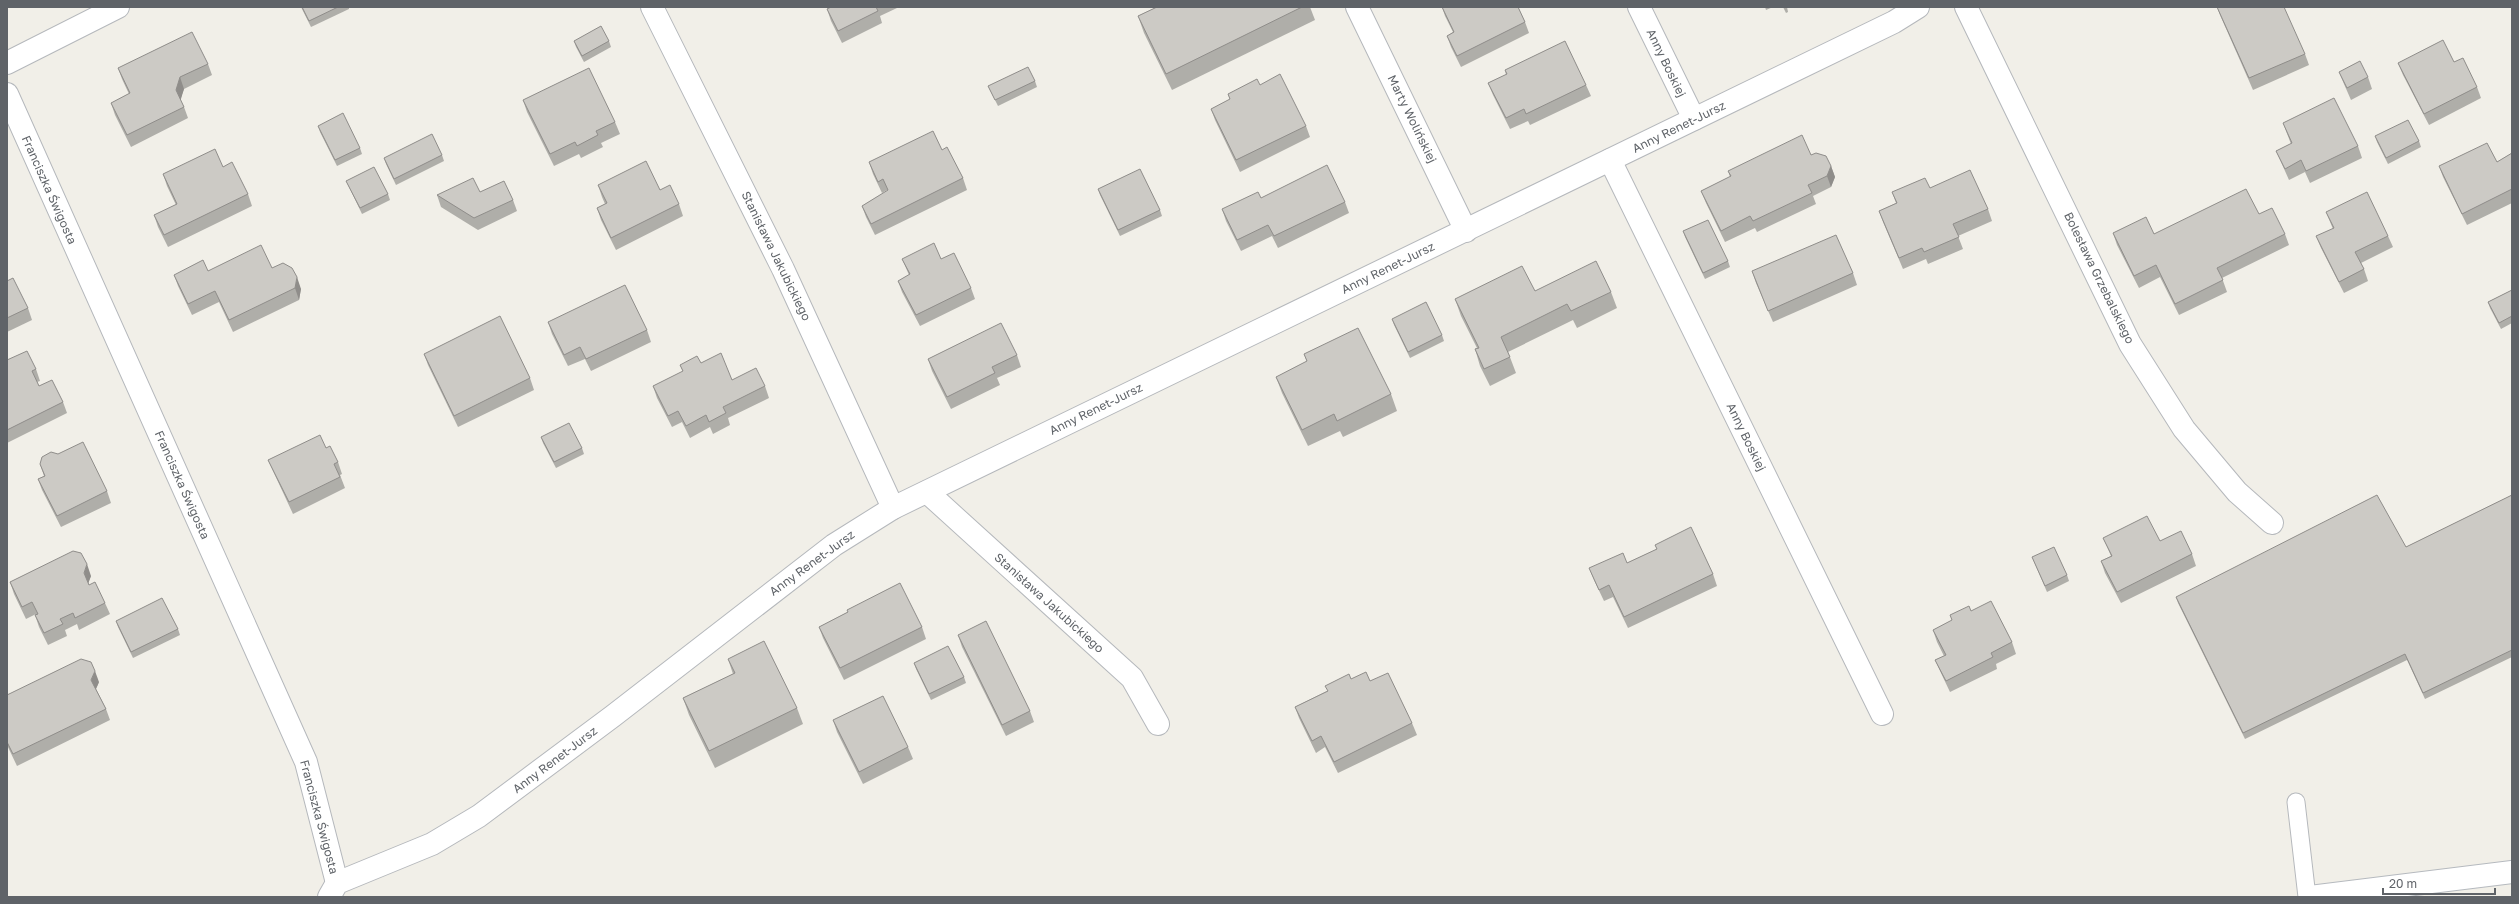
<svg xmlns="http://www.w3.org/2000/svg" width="2519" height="904" viewBox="0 0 2519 904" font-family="'Golos Text',sans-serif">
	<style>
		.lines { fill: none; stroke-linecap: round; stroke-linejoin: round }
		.service-casing { stroke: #b5b8bc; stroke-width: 19 }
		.minor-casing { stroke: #b5b8bc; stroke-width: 24 }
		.secondary-casing { stroke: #b6babf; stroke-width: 24 }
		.service { stroke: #fff; stroke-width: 17 }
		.minor { stroke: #fff; stroke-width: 22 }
		.secondary { stroke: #fff; stroke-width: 22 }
		.wall { fill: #afaea9 }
		.shaded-wall { fill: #8f8d8a }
		.building { fill: #cccac5; stroke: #8f8d8a }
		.labels { text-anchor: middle; stroke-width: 3; stroke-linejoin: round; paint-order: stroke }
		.street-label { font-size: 12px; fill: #5f6368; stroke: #fff }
	</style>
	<rect width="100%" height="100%" fill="#f1efe8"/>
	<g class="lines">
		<defs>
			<path id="service" d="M 2296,802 L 2307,897"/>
			<g id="minor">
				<path d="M 652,7 L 783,269 L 893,508"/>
				<path d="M 1357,7 L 1466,231"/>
				<path d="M 1639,7 L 1694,119"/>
				<path d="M 1966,7 L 2130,344 L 2184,429 L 2237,492 L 2272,523"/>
				<path d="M 7,63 L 118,7"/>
				<path d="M 7,94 L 306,762 L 337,883"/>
				<path d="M 1610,160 L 1882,714"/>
				<path d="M 927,492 L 1132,678 L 1158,724"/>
				<path d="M 329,897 L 337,883 L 432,844 L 479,816 L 613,716 L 834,545 L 893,508 L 1894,22 L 1918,7"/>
			</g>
			<path id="secondary" d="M 2310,897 L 2512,872"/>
		</defs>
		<use href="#service" class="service-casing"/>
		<use href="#minor" class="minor-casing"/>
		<use href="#secondary" class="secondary-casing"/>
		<use href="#service" class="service"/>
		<use href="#minor" class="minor"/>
		<use href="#secondary" class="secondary"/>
	</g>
	<g class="wall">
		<path d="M 301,7 L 349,7 L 349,9 L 311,27 Z"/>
		<path d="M 831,7 L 897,7 L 897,8 L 880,16 L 882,23 L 842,43 L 831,21 L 827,9 L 831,8 Z"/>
		<path d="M 1157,7 L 1310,7 L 1315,20 L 1172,90 L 1144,33 L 1138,16 Z"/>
		<path d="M 1442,7 L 1518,7 L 1525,22 L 1529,33 L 1461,67 L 1451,47 L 1447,36 L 1453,32 L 1445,16 Z"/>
		<path d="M 1765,7 L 1773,7 L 1766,10 Z"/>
		<path d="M 1783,7 L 1787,7 L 1788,12 L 1786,13 Z"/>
		<path d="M 2217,7 L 2305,54 L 2309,65 L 2253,90 L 2220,15 Z"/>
		<path d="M 574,41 L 609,41 L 611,47 L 584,62 L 576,47 Z"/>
		<path d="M 2454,62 L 2477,87 L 2481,98 L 2429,125 L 2403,75 L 2398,63 Z"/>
		<path d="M 208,64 L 212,75 L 184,89 L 180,100 L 184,107 L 188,118 L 131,147 L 115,115 L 111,103 L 129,94 L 122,79 L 118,68 Z"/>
		<path d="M 1505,70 L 1586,85 L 1591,96 L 1530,125 L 1528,121 L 1510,129 L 1493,95 L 1488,83 L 1506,75 Z"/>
		<path d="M 2339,72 L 2368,77 L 2372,89 L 2351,100 L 2344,84 Z"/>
		<path d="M 1035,81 L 1037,87 L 998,106 L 988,86 Z"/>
		<path d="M 1260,85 L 1306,126 L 1310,137 L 1240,172 L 1215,120 L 1211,109 L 1230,100 L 1228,94 Z"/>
		<path d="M 523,100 L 615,122 L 620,134 L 601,143 L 603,147 L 581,158 L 579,154 L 554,166 L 527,112 Z"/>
		<path d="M 2283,123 L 2358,146 L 2362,158 L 2310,183 L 2305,172 L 2289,180 L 2281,162 L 2276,151 L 2291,144 Z"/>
		<path d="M 318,126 L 360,148 L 362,154 L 337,166 L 320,132 Z"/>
		<path d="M 2375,136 L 2419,141 L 2421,147 L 2388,164 L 2377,142 Z"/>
		<path d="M 942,150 L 963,178 L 967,190 L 875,235 L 866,217 L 862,206 L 887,191 L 887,190 L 882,193 L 873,174 L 869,162 Z"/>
		<path d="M 2512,153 L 2512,203 L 2467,225 L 2443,177 L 2439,166 L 2497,162 Z"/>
		<path d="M 442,155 L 444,161 L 396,185 L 386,164 L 384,158 Z"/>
		<path d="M 1811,155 L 1831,166 L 1835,177 L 1831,187 L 1813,196 L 1816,204 L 1757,232 L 1755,228 L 1725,242 L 1706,203 L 1701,191 L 1730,177 L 1728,171 Z"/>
		<path d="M 223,167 L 248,194 L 252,206 L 168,247 L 158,227 L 154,215 L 176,205 L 167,186 L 163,174 Z"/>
		<path d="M 346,181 L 388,194 L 390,200 L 362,214 L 349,187 Z"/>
		<path d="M 598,185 L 660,190 L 679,204 L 683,216 L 616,250 L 601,220 L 597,208 L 605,204 L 602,197 Z"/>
		<path d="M 1930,188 L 1988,209 L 1992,221 L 1958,236 L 1963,249 L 1928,264 L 1926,259 L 1903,269 L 1883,222 L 1879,211 L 1896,203 L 1892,192 Z"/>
		<path d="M 1098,189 L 1160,210 L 1162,216 L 1120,236 L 1100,195 Z"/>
		<path d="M 480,192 L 513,200 L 517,211 L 478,230 L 441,207 L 437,195 Z"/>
		<path d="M 1261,198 L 1345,202 L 1349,213 L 1278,248 L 1272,236 L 1241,251 L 1226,221 L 1222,209 Z"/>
		<path d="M 2326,212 L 2388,236 L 2393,247 L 2361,263 L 2364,269 L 2368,281 L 2344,293 L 2321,248 L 2316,236 L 2333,229 Z"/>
		<path d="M 2259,214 L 2285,234 L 2289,245 L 2222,278 L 2227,292 L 2179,315 L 2160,277 L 2139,288 L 2117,245 L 2113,233 L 2154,234 Z"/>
		<path d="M 1683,231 L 1728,261 L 1730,267 L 1705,279 L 1685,237 Z"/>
		<path d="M 902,259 L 941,259 L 971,288 L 975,299 L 920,326 L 902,292 L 898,281 L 909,275 Z"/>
		<path d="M 272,268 L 301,289 L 299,300 L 233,332 L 219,302 L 192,315 L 178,286 L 174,275 L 208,271 Z"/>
		<path d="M 1752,271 L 1853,273 L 1857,285 L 1773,322 L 1756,283 Z"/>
		<path d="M 7,281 L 28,308 L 32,320 L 7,332 Z"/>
		<path d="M 2512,290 L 2512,323 L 2501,329 L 2490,308 L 2488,302 Z"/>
		<path d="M 1535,291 L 1611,292 L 1617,308 L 1577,328 L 1573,320 L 1508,352 L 1516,373 L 1490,386 L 1480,366 L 1475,349 L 1477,348 L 1461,316 L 1455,299 Z"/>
		<path d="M 1392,319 L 1442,335 L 1444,341 L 1410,358 L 1394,325 Z"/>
		<path d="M 548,322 L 647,330 L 651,342 L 591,371 L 585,359 L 568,366 L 552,334 Z"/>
		<path d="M 424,354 L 530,378 L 534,390 L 458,427 L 428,365 Z"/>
		<path d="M 1304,354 L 1391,394 L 1397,411 L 1343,437 L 1340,431 L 1308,446 L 1282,393 L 1276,377 L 1307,362 Z"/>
		<path d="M 1017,355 L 1021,367 L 997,378 L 1000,385 L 951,409 L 932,371 L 928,359 Z"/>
		<path d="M 7,360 L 36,369 L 40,381 L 37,382 L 39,386 L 63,402 L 67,413 L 7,443 Z"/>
		<path d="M 701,363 L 732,380 L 765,386 L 769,398 L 728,418 L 730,425 L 713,434 L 710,427 L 690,438 L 682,422 L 672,427 L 657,398 L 653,386 L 683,372 L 680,365 Z"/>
		<path d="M 541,437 L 582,448 L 584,454 L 556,468 L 543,443 Z"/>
		<path d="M 326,448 L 338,462 L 342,474 L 340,475 L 345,488 L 293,514 L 273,471 L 268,460 Z"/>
		<path d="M 40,464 L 107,491 L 111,503 L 61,527 L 42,490 L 38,479 L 44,476 Z"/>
		<path d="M 2512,495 L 2512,657 L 2425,699 L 2407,660 L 2245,739 L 2178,603 L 2176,597 L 2406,547 Z"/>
		<path d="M 2103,538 L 2160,541 L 2192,554 L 2196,566 L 2121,603 L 2105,573 L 2101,561 L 2111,556 L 2108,549 Z"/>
		<path d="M 1655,545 L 1713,574 L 1717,586 L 1628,628 L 1613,597 L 1604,601 L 1594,580 L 1589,568 L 1627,563 L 1657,549 Z"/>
		<path d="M 2032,557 L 2067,575 L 2069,581 L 2047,592 Z"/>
		<path d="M 91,576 L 88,583 L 89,585 L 105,603 L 110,614 L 79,630 L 77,624 L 65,630 L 67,636 L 48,645 L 39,627 L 35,615 L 36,614 L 26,619 L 14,594 L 10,582 Z"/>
		<path d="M 1971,611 L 2012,642 L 2016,654 L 1996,664 L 1997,669 L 1950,692 L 1940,671 L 1935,660 L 1944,656 L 1937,642 L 1933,630 Z"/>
		<path d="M 848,612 L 922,627 L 926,639 L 844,680 L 823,638 L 819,627 Z"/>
		<path d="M 116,621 L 178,629 L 180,635 L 133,658 L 118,627 Z"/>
		<path d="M 958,635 L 1030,711 L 1034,722 L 1006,736 L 962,647 Z"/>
		<path d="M 728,659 L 797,708 L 803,724 L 715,768 L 689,715 L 683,698 L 733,674 Z"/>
		<path d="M 914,663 L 964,677 L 966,683 L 931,700 L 916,669 Z"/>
		<path d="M 1351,679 L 1370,681 L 1412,723 L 1417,735 L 1338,773 L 1325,747 L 1316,753 L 1299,718 L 1295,707 Z"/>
		<path d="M 99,682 L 96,689 L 106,709 L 110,720 L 17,766 L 7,745 L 7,695 Z"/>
		<path d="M 833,720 L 908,747 L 913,759 L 863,784 L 837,732 Z"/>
	</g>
	<g class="shaded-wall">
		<path d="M 180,77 L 184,89 L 180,102 L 176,90 Z"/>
		<path d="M 1831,166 L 1835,177 L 1831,187 L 1827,176 Z"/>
		<path d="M 297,277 L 301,289 L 299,300 L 295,288 Z"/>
		<path d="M 87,564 L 91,576 L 88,584 L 84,573 Z"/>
		<path d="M 95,671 L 99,682 L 95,691 L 91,680 Z"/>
	</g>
	<g class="building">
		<path d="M 302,7 L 338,7 L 309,21 Z"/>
		<path d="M 831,7 L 876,7 L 878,11 L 838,31 L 827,9 Z"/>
		<path d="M 1157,7 L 1302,7 L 1166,74 L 1138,16 Z"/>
		<path d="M 1442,7 L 1518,7 L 1525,22 L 1457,56 L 1447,36 L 1454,32 Z"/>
		<path d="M 2217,7 L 2284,7 L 2305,54 L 2249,78 Z"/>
		<path d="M 601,26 L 609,41 L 582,56 L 574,41 Z"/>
		<path d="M 192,32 L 208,64 L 180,77 L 176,90 L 184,107 L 127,135 L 111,103 L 130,93 L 118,68 Z"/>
		<path d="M 2443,40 L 2454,62 L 2463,58 L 2477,87 L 2424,114 L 2398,63 Z"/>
		<path d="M 1565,41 L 1586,85 L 1526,114 L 1524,109 L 1506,118 L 1488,83 L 1507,74 L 1505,70 Z"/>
		<path d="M 2360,61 L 2368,77 L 2347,88 L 2339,72 Z"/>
		<path d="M 1028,67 L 1035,81 L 995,100 L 988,86 Z"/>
		<path d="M 589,68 L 615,122 L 596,131 L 598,135 L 577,146 L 575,142 L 550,154 L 523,100 Z"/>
		<path d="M 1280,74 L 1306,126 L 1236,160 L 1211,109 L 1230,99 L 1228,94 L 1257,79 L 1260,85 Z"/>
		<path d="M 2334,98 L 2358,146 L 2306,171 L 2301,160 L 2285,169 L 2276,151 L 2292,143 L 2283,123 Z"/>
		<path d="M 343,113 L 360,148 L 335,160 L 318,126 Z"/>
		<path d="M 2408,120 L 2419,141 L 2386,158 L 2375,136 Z"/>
		<path d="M 933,131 L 942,150 L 947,147 L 963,178 L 871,224 L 862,206 L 888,190 L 883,179 L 878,182 L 869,162 Z"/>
		<path d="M 432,134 L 442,155 L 394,179 L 384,158 Z"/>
		<path d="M 1802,135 L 1811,155 L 1816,153 L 1826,156 L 1831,166 L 1827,176 L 1808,185 L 1812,193 L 1753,221 L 1750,216 L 1721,231 L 1701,191 L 1731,176 L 1728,171 Z"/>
		<path d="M 2487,143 L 2497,162 L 2512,153 L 2512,189 L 2462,214 L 2439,166 Z"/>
		<path d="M 215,149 L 223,167 L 232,162 L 248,194 L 164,235 L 154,215 L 177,204 L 163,174 Z"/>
		<path d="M 646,161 L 660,190 L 670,185 L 679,204 L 611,238 L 597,208 L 607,203 L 598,185 Z"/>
		<path d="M 1327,165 L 1345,202 L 1274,236 L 1268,225 L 1237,240 L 1222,209 L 1258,192 L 1261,198 Z"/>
		<path d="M 374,167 L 388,194 L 360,208 L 346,181 Z"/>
		<path d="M 1140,169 L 1160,210 L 1118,230 L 1098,189 Z"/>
		<path d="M 1970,170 L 1988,209 L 1953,224 L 1959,237 L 1924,252 L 1922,248 L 1899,258 L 1879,211 L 1897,203 L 1892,192 L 1925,178 L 1930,188 Z"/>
		<path d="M 473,178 L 480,192 L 504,181 L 513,200 L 474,218 L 437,195 Z"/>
		<path d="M 2246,189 L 2259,214 L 2272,208 L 2285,234 L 2217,268 L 2223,280 L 2175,304 L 2156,265 L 2134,276 L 2113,233 L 2146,217 L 2154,234 Z"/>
		<path d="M 2367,192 L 2388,236 L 2355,252 L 2364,269 L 2339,282 L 2316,236 L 2334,228 L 2326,212 Z"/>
		<path d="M 1708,220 L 1728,261 L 1703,273 L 1683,231 Z"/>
		<path d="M 1836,235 L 1853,273 L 1768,311 L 1752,271 Z"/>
		<path d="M 934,243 L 941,259 L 954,253 L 971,288 L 916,315 L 898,281 L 910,274 L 902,259 Z"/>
		<path d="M 261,245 L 272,268 L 283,263 L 292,268 L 297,277 L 295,288 L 229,320 L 215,291 L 188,304 L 174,275 L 203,260 L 208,271 Z"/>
		<path d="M 1596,261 L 1611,292 L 1571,311 L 1567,304 L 1501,337 L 1510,357 L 1484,369 L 1475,349 L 1479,348 L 1455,299 L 1522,266 L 1535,291 Z"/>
		<path d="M 13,278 L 28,308 L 7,318 L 7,281 Z"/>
		<path d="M 625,285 L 647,330 L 586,359 L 580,347 L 564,355 L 548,322 Z"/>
		<path d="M 2512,290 L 2512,316 L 2499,323 L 2488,302 Z"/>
		<path d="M 1426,302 L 1442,335 L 1408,352 L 1392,319 Z"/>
		<path d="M 500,316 L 530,378 L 454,416 L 424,354 Z"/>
		<path d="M 1001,323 L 1017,355 L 992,367 L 995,373 L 947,397 L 928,359 Z"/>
		<path d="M 1358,328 L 1391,394 L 1337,421 L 1334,414 L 1302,430 L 1276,377 L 1307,361 L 1304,354 Z"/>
		<path d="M 27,351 L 36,369 L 32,371 L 39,386 L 52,380 L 63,402 L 7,430 L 7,360 Z"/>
		<path d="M 721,353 L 732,380 L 756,368 L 765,386 L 723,407 L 726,413 L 709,422 L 706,415 L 686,426 L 678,411 L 668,416 L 653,386 L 683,371 L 680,365 L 697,356 L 701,363 Z"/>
		<path d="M 569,423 L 582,448 L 554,462 L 541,437 Z"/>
		<path d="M 320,435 L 326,448 L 330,446 L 338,462 L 334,464 L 340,477 L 289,502 L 268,460 Z"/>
		<path d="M 83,442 L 107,491 L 57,516 L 38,479 L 45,476 L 40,464 L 42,457 L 51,452 L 58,454 Z"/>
		<path d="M 2377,495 L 2406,547 L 2512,495 L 2512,650 L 2423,693 L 2405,654 L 2243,733 L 2176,597 Z"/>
		<path d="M 2147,516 L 2160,541 L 2181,531 L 2192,554 L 2117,592 L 2101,561 L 2112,556 L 2103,538 Z"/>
		<path d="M 1691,527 L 1713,574 L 1624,617 L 1609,585 L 1599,590 L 1589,568 L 1623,553 L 1627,563 L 1657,549 L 1655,545 Z"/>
		<path d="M 2054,547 L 2067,575 L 2045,586 L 2032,557 Z"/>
		<path d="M 73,551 L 81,553 L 87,564 L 84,573 L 89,585 L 95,582 L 105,603 L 75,618 L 73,613 L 60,619 L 63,624 L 44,633 L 35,615 L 38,614 L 32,602 L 22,607 L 10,582 Z"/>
		<path d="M 900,583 L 922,627 L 840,668 L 819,627 L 848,612 L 847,610 Z"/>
		<path d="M 162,598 L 178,629 L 131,652 L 116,621 Z"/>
		<path d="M 1991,601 L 2012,642 L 1991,653 L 1993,657 L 1946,681 L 1935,660 L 1946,655 L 1933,630 L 1952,620 L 1950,615 L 1969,606 L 1971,611 Z"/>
		<path d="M 986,621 L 1030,711 L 1002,725 L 958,635 Z"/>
		<path d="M 764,641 L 797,708 L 709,751 L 683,698 L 735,673 L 728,659 Z"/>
		<path d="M 948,646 L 964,677 L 929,694 L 914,663 Z"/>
		<path d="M 81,659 L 91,662 L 95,671 L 91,680 L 106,709 L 13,754 L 7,742 L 7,695 Z"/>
		<path d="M 1366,672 L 1370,681 L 1388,673 L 1412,723 L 1334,762 L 1321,736 L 1312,741 L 1295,707 L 1328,691 L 1325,686 L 1349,674 L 1351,679 Z"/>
		<path d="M 883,696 L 908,747 L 859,772 L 833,720 Z"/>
	</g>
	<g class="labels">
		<g class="street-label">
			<text transform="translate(1666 63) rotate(64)" y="4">Anny Boskiej</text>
			<text transform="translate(1412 119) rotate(64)" y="4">Marty Wolińskiej</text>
			<text transform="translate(1679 127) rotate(-26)" y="4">Anny Renet-Jursz</text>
			<text transform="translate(49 190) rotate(66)" y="4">Franciszka Świgosta</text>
			<text transform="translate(776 256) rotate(64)" y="4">Stanisława Jakubickiego</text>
			<text transform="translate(1388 268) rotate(-26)" y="4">Anny Renet-Jursz</text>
			<text transform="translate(2099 278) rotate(64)" y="4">Bolesława Grzebalskiego</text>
			<text transform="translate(1096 409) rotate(-26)" y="4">Anny Renet-Jursz</text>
			<text transform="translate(1746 437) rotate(64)" y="4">Anny Boskiej</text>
			<text transform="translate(182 485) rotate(66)" y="4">Franciszka Świgosta</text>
			<text transform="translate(812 563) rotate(-36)" y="4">Anny Renet-Jursz</text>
			<text transform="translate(1049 603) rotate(42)" y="4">Stanisława Jakubickiego</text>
			<text transform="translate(555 760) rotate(-37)" y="4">Anny Renet-Jursz</text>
			<text transform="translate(319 817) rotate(75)" y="4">Franciszka Świgosta</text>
		</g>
	</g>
	<rect width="2519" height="904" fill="none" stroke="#5f6368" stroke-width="16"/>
	<path d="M2383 888v6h112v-6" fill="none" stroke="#5f6368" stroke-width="2"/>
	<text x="2389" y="888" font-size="12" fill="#5f6368" stroke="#ffffff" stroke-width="3" paint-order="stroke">20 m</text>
</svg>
